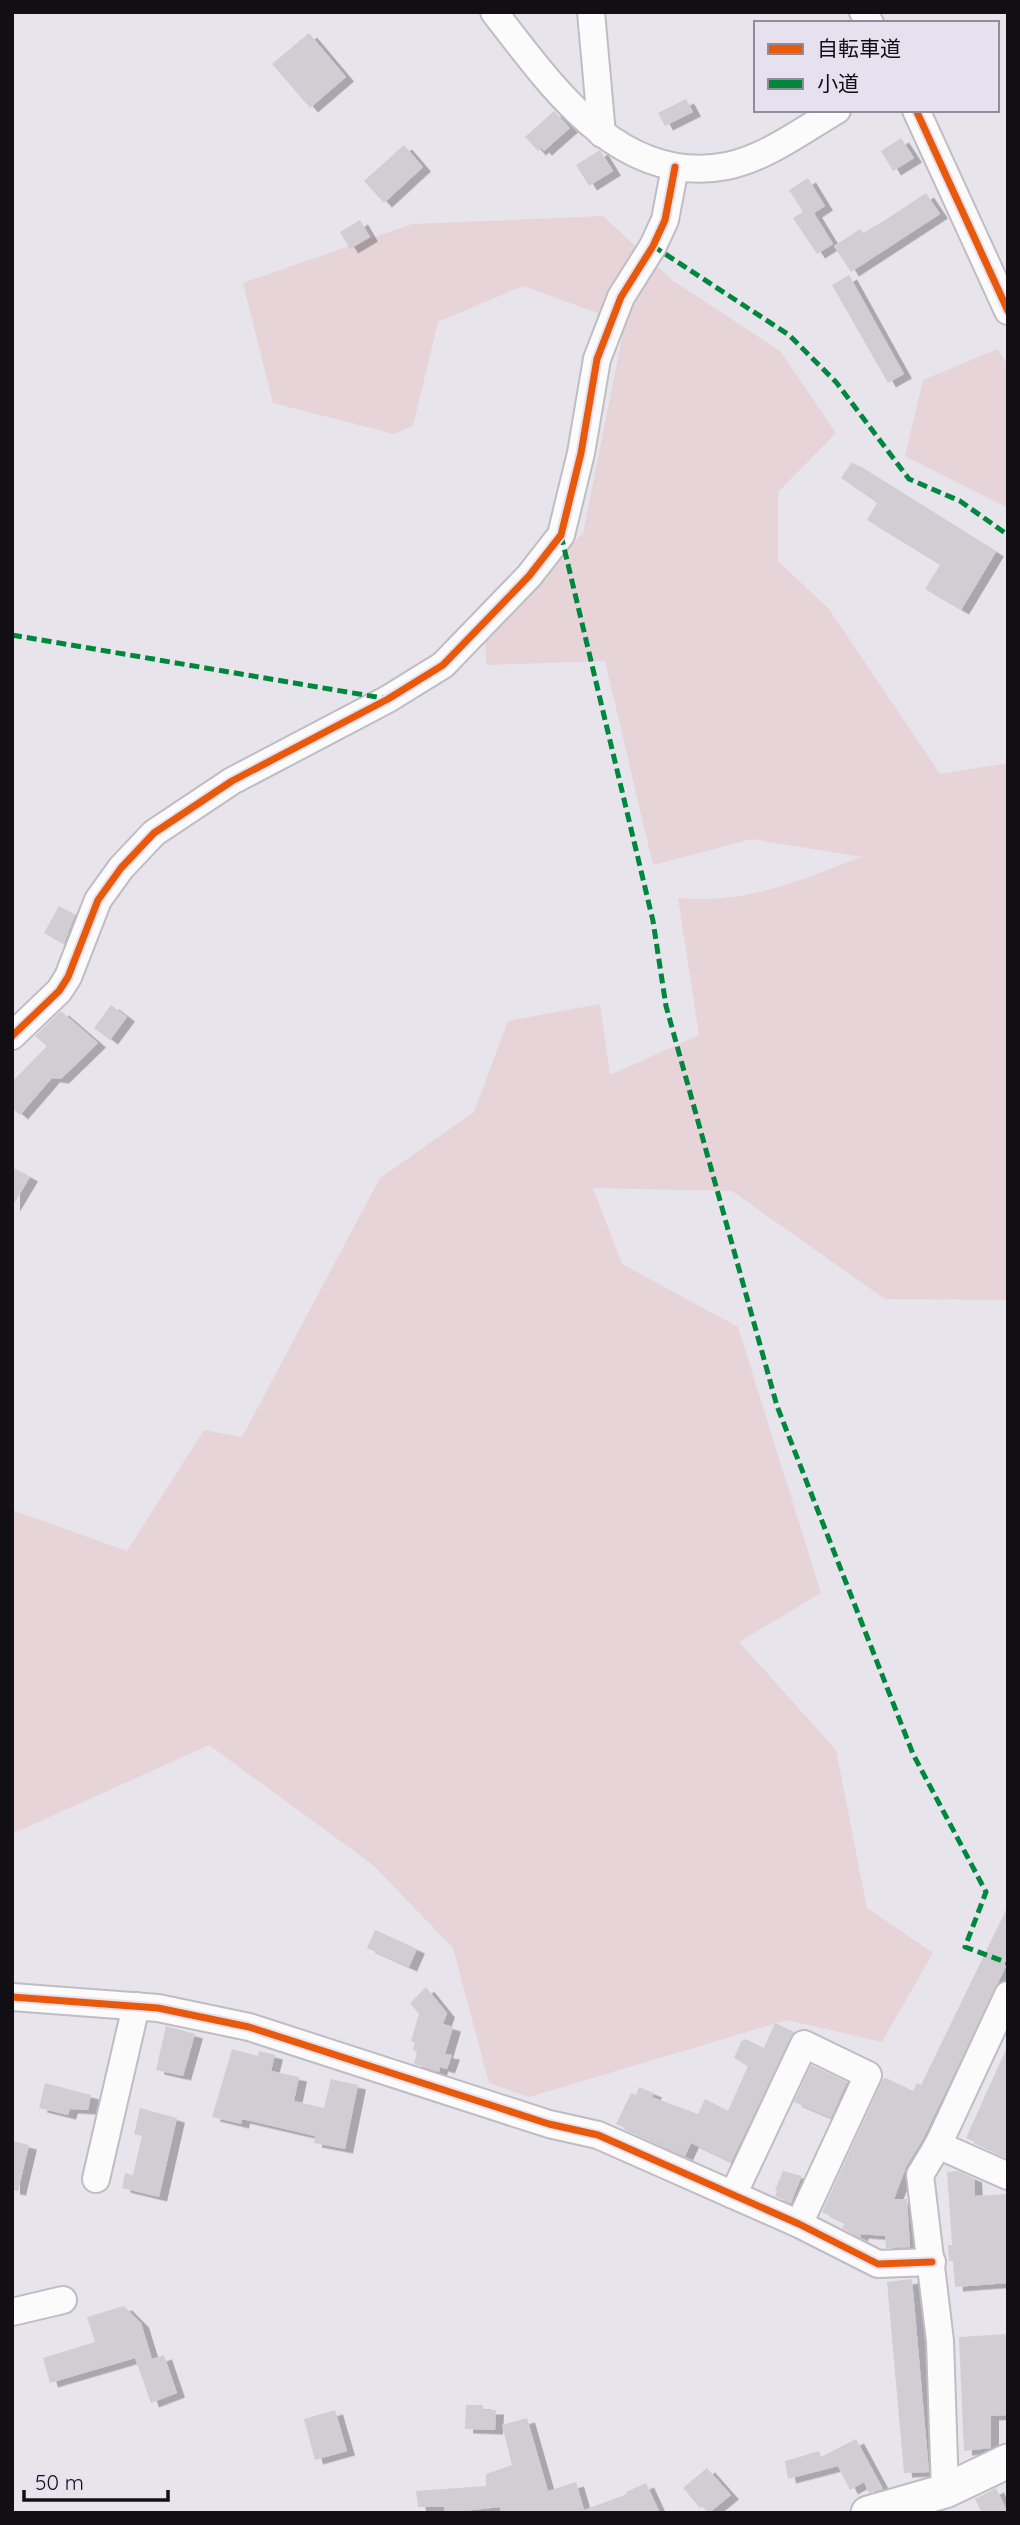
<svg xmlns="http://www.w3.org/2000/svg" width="1020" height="2525" viewBox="0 0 1020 2525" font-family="Quicksand,'Noto Sans JP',sans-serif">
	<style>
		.green { fill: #e6d4d9 }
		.building { fill: #d2cdd3; filter: url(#shadow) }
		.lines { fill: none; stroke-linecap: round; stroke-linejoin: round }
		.minor-casing { stroke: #bfbdc3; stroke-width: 30 }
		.major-casing { stroke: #bfbdc3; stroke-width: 37 }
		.minor { stroke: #fbfbfc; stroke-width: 26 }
		.major { stroke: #fbfbfc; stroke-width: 33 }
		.quiet { stroke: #00873e; stroke-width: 5; stroke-dasharray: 10 5; stroke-linecap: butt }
		.cycleway-casing { stroke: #e7e0ef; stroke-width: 11 }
		.cycleway { stroke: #e8590c; stroke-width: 7 }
	</style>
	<defs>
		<filter id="shadow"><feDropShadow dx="8" dy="4.5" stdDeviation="0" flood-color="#0004"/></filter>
	</defs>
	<rect width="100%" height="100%" fill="#e7e4ec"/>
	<g class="green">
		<path d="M 603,216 L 672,280 L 780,351 L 836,433 L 778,492 L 778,561 L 829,609 L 940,774 L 1008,763 L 1008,1300 L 885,1299 L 732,1191 L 593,1188 L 622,1264 L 738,1327 L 821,1593 L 739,1642 L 836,1750 L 867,1908 L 933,1953 L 882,2042 L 787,2020 L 529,2097 L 489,2083 L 453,1948 L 373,1865 L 209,1745 L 12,1834 L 12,1510 L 127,1551 L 204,1430 L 242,1437 L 380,1178 L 474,1112 L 508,1021 L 600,1004 L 610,1075 L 699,1035 L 678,898 C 751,904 796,881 862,857 L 752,839 L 653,865 L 605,661 L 486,665 L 485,634 L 583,533 L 625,323 L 523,286 L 438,322 L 413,426 L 394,434 L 273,403 L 243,283 L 412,224 Z"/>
		<path d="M 997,349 L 1008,365 L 1008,508 L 905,456 L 923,380 Z"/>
	</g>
	<g class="building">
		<path d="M 309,33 L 346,77 L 310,108 L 272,64 Z"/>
		<path d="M 686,99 L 693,112 L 665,126 L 658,113 Z"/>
		<path d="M 554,111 L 570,128 L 544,151 L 541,148 L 538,151 L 525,137 Z"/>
		<path d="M 901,138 L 914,158 L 893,171 L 881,151 Z"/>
		<path d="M 404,145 L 423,167 L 384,203 L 364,181 Z"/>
		<path d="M 600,150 L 613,171 L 589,186 L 576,165 Z"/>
		<path d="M 808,178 L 825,206 L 814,213 L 833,244 L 817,254 L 793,218 L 803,212 L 789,190 Z"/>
		<path d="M 926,193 L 940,214 L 851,272 L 834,246 L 860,229 L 863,233 L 882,222 Z"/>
		<path d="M 360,220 L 370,237 L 350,249 L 340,232 Z"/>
		<path d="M 849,275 L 904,374 L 888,383 L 832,285 Z"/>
		<path d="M 852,462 L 996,552 L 961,610 L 925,589 L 940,565 L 867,520 L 877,503 L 841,478 Z"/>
		<path d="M 59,906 L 75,915 L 64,944 L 44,933 Z"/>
		<path d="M 111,1005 L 127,1017 L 110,1040 L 94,1028 Z"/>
		<path d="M 61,1011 L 98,1043 L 61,1079 L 52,1078 L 20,1115 L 12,1108 L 12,1082 L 47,1046 L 35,1036 Z"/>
		<path d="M 12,1167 L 30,1177 L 12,1207 Z"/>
		<path d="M 1008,1906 L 1008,1962 L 923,2139 L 906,2167 L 894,2199 L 907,2199 L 910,2247 L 886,2248 L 885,2236 L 861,2234 L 860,2237 L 842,2228 L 845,2223 L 822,2212 L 883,2079 L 886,2078 L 913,2091 L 917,2083 L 921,2085 Z"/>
		<path d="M 375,1930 L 417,1949 L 409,1967 L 367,1948 Z"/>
		<path d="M 426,1987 L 447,2013 L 443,2024 L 453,2027 L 445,2054 L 452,2055 L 447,2069 L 440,2067 L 439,2072 L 414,2064 L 417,2052 L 413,2050 L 415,2043 L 411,2041 L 419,2014 L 410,2003 Z"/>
		<path d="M 775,2023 L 794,2032 L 731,2162 L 691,2143 L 685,2156 L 616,2124 L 631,2093 L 636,2095 L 639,2087 L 654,2093 L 652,2097 L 698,2114 L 705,2099 L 728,2111 L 748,2066 L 734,2058 L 741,2042 L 745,2039 L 764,2048 Z"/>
		<path d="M 166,2026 L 195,2034 L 183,2076 L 156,2070 Z"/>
		<path d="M 1008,2045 L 1008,2158 L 966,2138 Z"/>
		<path d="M 232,2049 L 258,2056 L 259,2051 L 275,2055 L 271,2071 L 299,2077 L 294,2101 L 324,2108 L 331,2079 L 358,2085 L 345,2149 L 314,2143 L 315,2136 L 242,2119 L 241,2124 L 212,2117 Z"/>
		<path d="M 811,2065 L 847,2082 L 831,2118 L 794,2102 Z"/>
		<path d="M 45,2083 L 91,2095 L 88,2110 L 70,2109 L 68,2115 L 39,2108 Z"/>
		<path d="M 140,2108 L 177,2118 L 159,2197 L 122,2188 L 125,2173 L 133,2175 L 142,2136 L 134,2134 Z"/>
		<path d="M 12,2141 L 29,2145 L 18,2191 L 12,2190 Z"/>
		<path d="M 805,2168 L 791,2203 L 775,2196 L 777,2191 L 775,2190 L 783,2171 L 802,2176 Z"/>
		<path d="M 958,2171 L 974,2178 L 975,2196 L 1008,2194 L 1008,2283 L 955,2287 L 953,2261 L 949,2261 L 948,2245 L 952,2245 L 947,2172 Z"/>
		<path d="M 912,2279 L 929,2472 L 904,2473 L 887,2282 Z"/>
		<path d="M 124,2306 L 141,2323 L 152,2359 L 164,2355 L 177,2393 L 151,2403 L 135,2358 L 50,2383 L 43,2358 L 95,2342 L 87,2317 Z"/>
		<path d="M 1008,2334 L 1008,2415 L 991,2416 L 991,2448 L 964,2451 L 959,2337 Z"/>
		<path d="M 466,2405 L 483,2405 L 483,2410 L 496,2410 L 495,2430 L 465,2429 Z"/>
		<path d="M 335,2410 L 347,2451 L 315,2460 L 304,2419 Z"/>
		<path d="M 527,2418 L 548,2491 L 576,2482 L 584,2510 L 627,2494 L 626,2492 L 646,2483 L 660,2513 L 501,2513 L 500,2507 L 445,2513 L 444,2507 L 418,2507 L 416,2491 L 486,2486 L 486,2474 L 512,2465 L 502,2425 Z"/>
		<path d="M 856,2439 L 883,2489 L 869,2493 L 864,2482 L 850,2490 L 838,2466 L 788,2479 L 785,2461 L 819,2451 L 821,2457 Z"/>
		<path d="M 707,2468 L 731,2495 L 709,2513 L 703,2506 L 700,2508 L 683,2488 Z"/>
		<path d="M 996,2488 L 1008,2513 L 982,2513 L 975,2499 Z"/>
	</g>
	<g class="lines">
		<defs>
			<g id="minor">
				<path d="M 494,12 C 551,85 619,187 727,166 C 766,158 803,130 837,110"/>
				<path d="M 591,12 L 602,134"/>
				<path d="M 863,12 L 870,23"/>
				<path d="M 916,110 L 1008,311"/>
				<path d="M 12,1036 L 59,991 L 68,977 L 98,900 L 121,868 L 154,833 L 232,781 L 388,699 L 443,665 L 529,576 L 561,535 L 581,453 L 597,359 L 621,297 L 653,246 L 665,220 L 675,167"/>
				<path d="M 12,1997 L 158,2008 L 249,2027 L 549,2124 L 598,2135 L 799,2224 L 878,2264 L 932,2262"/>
				<path d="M 938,2145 L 1008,2176"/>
				<path d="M 96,2179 L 136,2006"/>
				<path d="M 733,2195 L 804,2044 L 868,2075 L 799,2224"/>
				<path d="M 12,2312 L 63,2300"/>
				<path d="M 945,2491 L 940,2341 L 920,2175 L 938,2145 L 1008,1995"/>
			</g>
			<path id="major" d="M 868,2513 L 945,2491 L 1008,2461"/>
		</defs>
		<use href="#minor" class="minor-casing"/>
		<use href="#major" class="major-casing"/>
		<use href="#minor" class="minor"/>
		<use href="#major" class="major"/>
		<g class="quiet">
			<path d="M 653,246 L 789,335 L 836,382 L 909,479 L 960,501 L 1008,535"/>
			<path d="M 561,535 L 653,921 L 666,1006 L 777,1406 L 913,1754 L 986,1892 L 965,1947 L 1008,1963"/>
			<path d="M 12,635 L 388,699"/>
		</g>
		<defs>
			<g id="cycleway">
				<path d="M 916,110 L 1008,311"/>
				<path d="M 12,1036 L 59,991 L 68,977 L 98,900 L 121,868 L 154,833 L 232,781 L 388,699 L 443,665 L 529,576 L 561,535 L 581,453 L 597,359 L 621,297 L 653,246 L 665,220 L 675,167"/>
				<path d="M 12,1997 L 158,2008 L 249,2027 L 549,2124 L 598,2135 L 799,2224 L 878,2264 L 932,2262"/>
			</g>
		</defs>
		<use href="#cycleway" class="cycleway-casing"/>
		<use href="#cycleway" class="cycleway"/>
	</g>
	<rect width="1020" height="2525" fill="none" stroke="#110f14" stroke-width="28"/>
	<rect x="754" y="21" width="245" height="91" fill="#e7e0ef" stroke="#918c97" stroke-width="2"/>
	<rect x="768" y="44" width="35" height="10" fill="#e8590c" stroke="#918c97" stroke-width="2"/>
	<text x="817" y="56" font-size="21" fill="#110f14">自転車道</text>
	<rect x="768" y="79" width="35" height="10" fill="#00873e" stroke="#918c97" stroke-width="2"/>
	<text x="817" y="91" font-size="21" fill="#110f14">小道</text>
	<path d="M24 2490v10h144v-10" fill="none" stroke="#110f14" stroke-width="3.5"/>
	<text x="35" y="2490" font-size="21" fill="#110f14" stroke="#e7e0ef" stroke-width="5" paint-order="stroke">50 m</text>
</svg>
